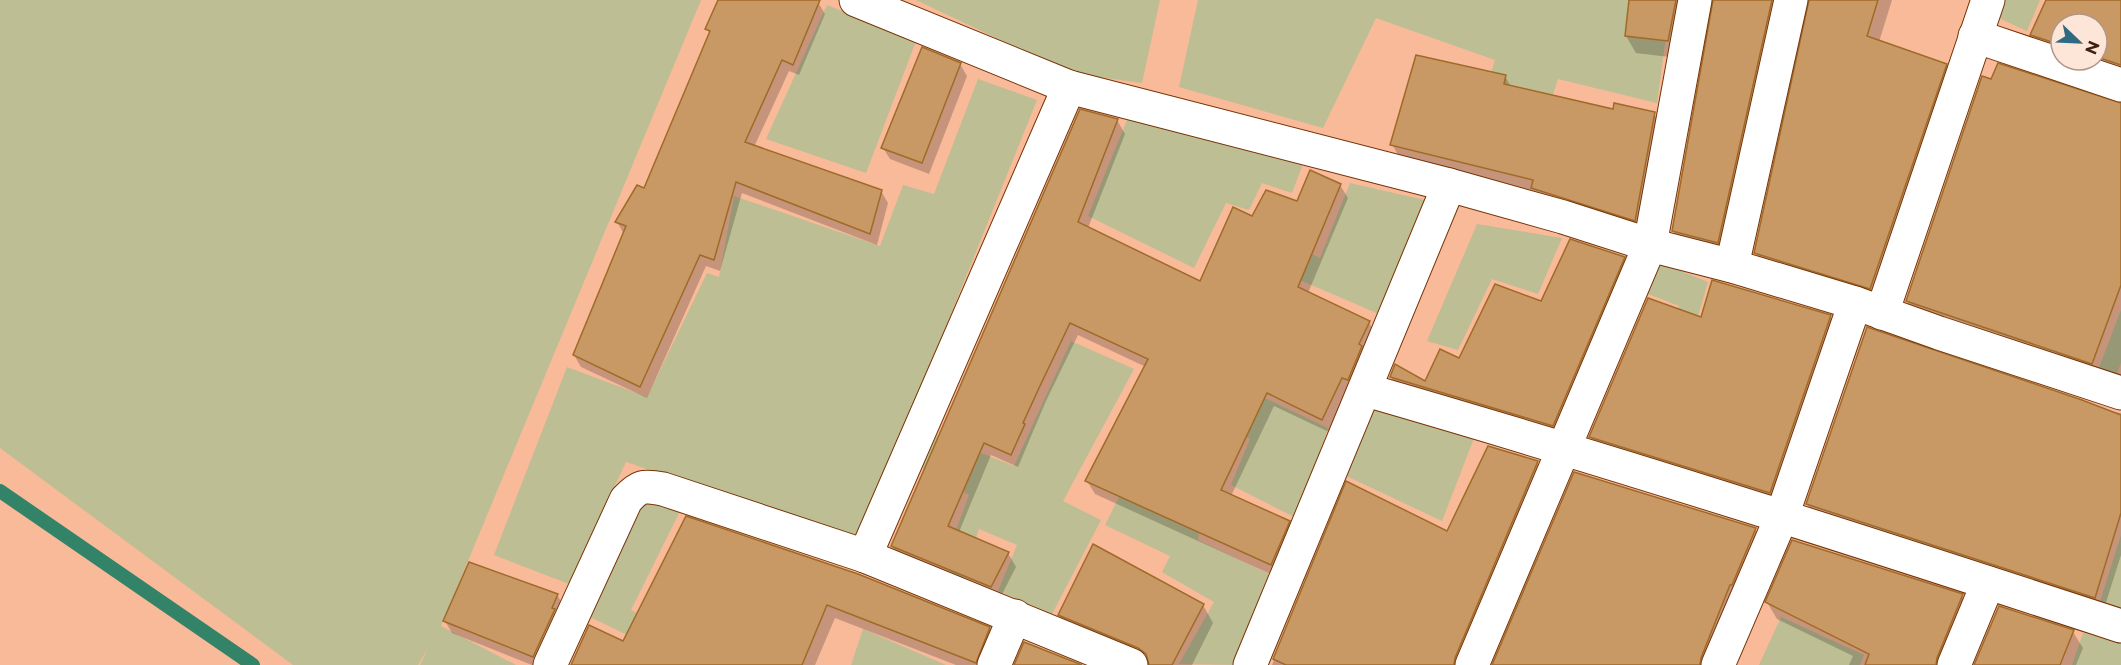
<svg xmlns="http://www.w3.org/2000/svg" width="2121" height="665" viewBox="0 0 2121 665" font-family="Montserrat,sans-serif">
	<style>
		.green { fill: #bdbe93 }
		.shadow { fill: #0003 }
		.lines { fill: none; stroke-linecap: round; stroke-linejoin: round }
		.stream { stroke: #328368; stroke-width: 14 }
		.building { fill: #c99965; stroke: #a06a27; stroke-width: 1.5 }
		.minor-casing { stroke: #763306; stroke-width: 35 }
		.minor { stroke: #fff; stroke-width: 33 }
	</style>
	<rect width="100%" height="100%" fill="#f8ba99"/>
	<g class="green">
		<path d="M 0,0 L 701,0 L 441,626 L 516,665 L 420,665 L 429,646 L 418,665 L 293,665 L 0,448 Z"/>
		<path d="M 916,0 L 1160,0 L 1142,83 L 1070,73 Z"/>
		<path d="M 1198,0 L 1649,0 L 1670,7 L 1657,103 L 1558,79 L 1526,175 L 1467,147 L 1495,60 L 1376,18 L 1323,128 L 1179,87 Z"/>
		<path d="M 1995,0 L 2040,0 L 2027,31 L 1990,14 Z"/>
		<path d="M 827,5 L 916,41 L 866,173 L 766,139 Z"/>
		<path d="M 978,79 L 1037,100 L 860,540 L 626,462 L 569,584 L 494,555 L 567,367 L 647,397 L 707,273 L 719,277 L 734,196 L 880,246 L 903,185 L 934,194 Z"/>
		<path d="M 1129,115 L 1304,161 L 1292,193 L 1262,183 L 1249,210 L 1226,203 L 1194,268 L 1088,216 Z"/>
		<path d="M 1350,183 L 1429,201 L 1379,314 L 1272,268 L 1285,241 L 1320,258 Z"/>
		<path d="M 1477,224 L 1562,238 L 1538,294 L 1492,279 L 1458,350 L 1427,341 Z"/>
		<path d="M 1651,259 L 1708,282 L 1670,412 L 1637,403 L 1679,306 L 1638,290 Z"/>
		<path d="M 2121,310 L 2121,363 L 2116,376 L 2097,373 Z"/>
		<path d="M 1071,341 L 1134,369 L 1063,501 L 1101,520 L 1052,614 L 998,591 L 1017,545 L 979,529 L 962,580 L 943,566 L 969,495 L 914,463 L 931,433 L 1014,466 Z"/>
		<path d="M 1155,346 L 1328,428 L 1298,519 L 1231,485 L 1250,439 L 1143,382 Z"/>
		<path d="M 1368,400 L 1474,438 L 1442,521 L 1342,474 Z"/>
		<path d="M 1126,483 L 1200,523 L 1198,540 L 1273,576 L 1239,665 L 1179,664 L 1214,602 L 1162,572 L 1170,556 L 1105,525 Z"/>
		<path d="M 651,499 L 682,507 L 631,610 L 664,626 L 654,648 L 586,615 L 640,503 Z"/>
		<path d="M 2121,535 L 2121,613 L 2099,605 Z"/>
		<path d="M 1781,617 L 1864,655 L 1860,665 L 1759,665 Z"/>
		<path d="M 863,629 L 946,665 L 851,665 Z"/>
		<path d="M 2083,633 L 2121,643 L 2121,665 L 2072,665 Z"/>
	</g>
	<g class="shadow">
		<path d="M 719,0 L 812,0 L 818,2 L 825,14 L 799,75 L 789,71 L 754,147 L 881,191 L 888,203 L 877,245 L 742,193 L 720,271 L 706,266 L 647,398 L 581,367 L 574,355 L 624,234 L 617,222 L 645,190 L 710,34 L 707,29 Z"/>
		<path d="M 1631,0 L 1698,0 L 1678,58 L 1636,53 L 1626,36 Z"/>
		<path d="M 1713,0 L 1793,0 L 1727,259 L 1683,248 L 1673,231 L 1715,1 Z"/>
		<path d="M 1809,0 L 1892,0 L 1879,42 L 1946,65 L 1955,82 L 1880,305 L 1766,270 L 1756,253 Z"/>
		<path d="M 2048,0 L 2121,0 L 2121,77 L 2097,60 L 2097,24 L 2061,24 L 2061,57 L 2041,50 L 2032,35 Z"/>
		<path d="M 960,64 L 967,76 L 929,174 L 890,159 L 883,148 Z"/>
		<path d="M 1505,76 L 1511,87 L 1614,110 L 1654,114 L 1666,133 L 1646,239 L 1403,164 L 1392,144 Z"/>
		<path d="M 2121,105 L 2121,385 L 1916,316 L 1907,301 Z"/>
		<path d="M 1117,120 L 1125,134 L 1088,228 L 1201,284 L 1253,217 L 1297,203 L 1340,185 L 1348,198 L 1308,293 L 1369,323 L 1377,336 L 1329,432 L 1274,406 L 1231,496 L 1288,522 L 1296,535 L 1279,578 L 1095,494 L 1087,481 L 1146,367 L 1078,335 L 1046,401 L 1018,467 L 991,455 L 959,532 L 1008,553 L 1016,567 L 999,600 L 900,559 L 892,546 Z"/>
		<path d="M 1624,258 L 1636,280 L 1566,447 L 1404,399 L 1391,377 L 1426,383 L 1542,303 Z"/>
		<path d="M 1830,317 L 1839,333 L 1779,509 L 1600,453 L 1591,437 L 1702,319 Z"/>
		<path d="M 1868,329 L 2115,412 L 2121,413 L 2121,555 L 2103,612 L 1816,519 L 1807,504 Z"/>
		<path d="M 1537,462 L 1546,477 L 1467,665 L 1272,665 L 1347,483 L 1448,533 Z"/>
		<path d="M 687,518 L 989,629 L 997,643 L 988,665 L 956,665 L 835,618 L 815,665 L 572,665 L 623,643 Z"/>
		<path d="M 1755,529 L 1764,545 L 1713,665 L 1494,665 Z"/>
		<path d="M 557,595 L 564,606 L 541,665 L 532,665 L 452,633 L 445,621 Z"/>
		<path d="M 1962,596 L 1972,612 L 1950,665 L 1849,665 L 1853,656 L 1777,619 L 1767,602 Z"/>
		<path d="M 1203,605 L 1213,623 L 1192,665 L 1169,665 L 1132,644 L 1126,656 L 1070,633 L 1059,615 Z"/>
		<path d="M 2073,632 L 2083,648 L 2076,665 L 1976,665 Z"/>
	</g>
	<g class="lines">
		<path class="stream" d="M 0,491 L 253,665"/>
	</g>
	<g class="building">
		<path d="M 718,0 L 820,0 L 793,65 L 782,60 L 745,142 L 882,190 L 870,234 L 736,182 L 714,260 L 700,255 L 640,387 L 573,355 L 626,226 L 615,222 L 637,185 L 644,188 L 710,31 L 705,29 Z"/>
		<path d="M 1629,0 L 1676,0 L 1668,41 L 1625,36 Z"/>
		<path d="M 1713,0 L 1772,0 L 1718,243 L 1672,231 Z"/>
		<path d="M 1809,0 L 1878,0 L 1867,36 L 1947,64 L 1870,289 L 1754,253 Z"/>
		<path d="M 2046,0 L 2121,0 L 2121,65 L 2097,57 L 2097,24 L 2061,24 L 2061,45 L 2030,35 Z"/>
		<path d="M 922,47 L 961,63 L 922,163 L 881,148 Z"/>
		<path d="M 1416,55 L 1506,75 L 1504,84 L 1613,109 L 1614,103 L 1655,112 L 1635,221 L 1531,188 L 1533,180 L 1390,145 Z"/>
		<path d="M 1998,63 L 2121,103 L 2121,285 L 2092,364 L 1906,301 L 1982,76 L 1991,79 Z"/>
		<path d="M 1080,109 L 1118,119 L 1078,222 L 1200,281 L 1233,207 L 1252,216 L 1266,190 L 1297,201 L 1310,170 L 1341,184 L 1298,287 L 1370,321 L 1359,344 L 1362,346 L 1348,380 L 1342,378 L 1322,420 L 1267,393 L 1221,490 L 1290,521 L 1271,565 L 1085,481 L 1148,359 L 1070,323 L 1039,388 L 1023,423 L 1025,424 L 1011,455 L 984,443 L 948,526 L 1009,552 L 991,587 L 891,546 Z"/>
		<path d="M 1570,239 L 1625,257 L 1553,426 L 1390,377 L 1395,364 L 1425,381 L 1440,349 L 1459,358 L 1495,284 L 1541,301 Z"/>
		<path d="M 1712,280 L 1831,315 L 1770,493 L 1589,437 L 1648,298 L 1701,317 Z"/>
		<path d="M 1867,327 L 2082,400 L 2121,415 L 2121,513 L 2095,598 L 1806,504 Z"/>
		<path d="M 1488,446 L 1538,461 L 1455,658 L 1454,665 L 1286,665 L 1273,659 L 1346,481 L 1447,531 Z"/>
		<path d="M 1574,472 L 1756,528 L 1732,585 L 1730,585 L 1701,658 L 1700,665 L 1492,665 Z"/>
		<path d="M 686,516 L 858,574 L 990,627 L 976,663 L 827,605 L 802,665 L 571,665 L 589,625 L 623,641 Z"/>
		<path d="M 1792,540 L 1963,594 L 1937,658 L 1936,665 L 1865,665 L 1869,654 L 1765,602 Z"/>
		<path d="M 1093,544 L 1204,604 L 1172,665 L 1149,665 L 1146,654 L 1138,648 L 1058,615 Z"/>
		<path d="M 469,562 L 558,594 L 552,608 L 555,609 L 533,657 L 443,621 Z"/>
		<path d="M 1999,606 L 2074,630 L 2060,665 L 1974,665 Z"/>
		<path d="M 1024,642 L 1082,665 L 1014,665 Z"/>
	</g>
	<g class="lines">
		<defs>
			<g id="minor">
				<path d="M 856,0 L 1069,87 L 1449,185 L 1563,217 L 1650,245 L 1732,266 L 1855,303 L 1939,333 L 2121,393"/>
				<path d="M 1975,36 L 2121,85"/>
				<path d="M 1732,266 L 1791,0"/>
				<path d="M 1882,313 L 1988,0"/>
				<path d="M 1366,390 C 1619,463 1870,544 2121,626"/>
				<path d="M 865,556 L 1069,87"/>
				<path d="M 550,665 L 626,500 C 639,486 643,485 663,489 L 865,556 L 1131,665"/>
				<path d="M 994,665 L 1015,616"/>
				<path d="M 1250,665 L 1449,185"/>
				<path d="M 1472,665 L 1650,245 L 1695,0"/>
				<path d="M 1718,665 L 1782,516 L 1855,303"/>
				<path d="M 1954,665 L 1988,583"/>
			</g>
		</defs>
		<use href="#minor" class="minor-casing"/>
		<use href="#minor" class="minor"/>
	</g>
	<g transform="translate(2079 42) rotate(113)"><circle r="28" fill="#fde5d8" stroke="#b09688" stroke-width="1.5"/>
	<path d="M0-4.5L10 22L0 15L-10 22Z" fill="#2f6a82"/>
	<text y="-9" font-size="16" font-weight="bold" text-anchor="middle" fill="#3d200f">N</text>
	</g>
</svg>
